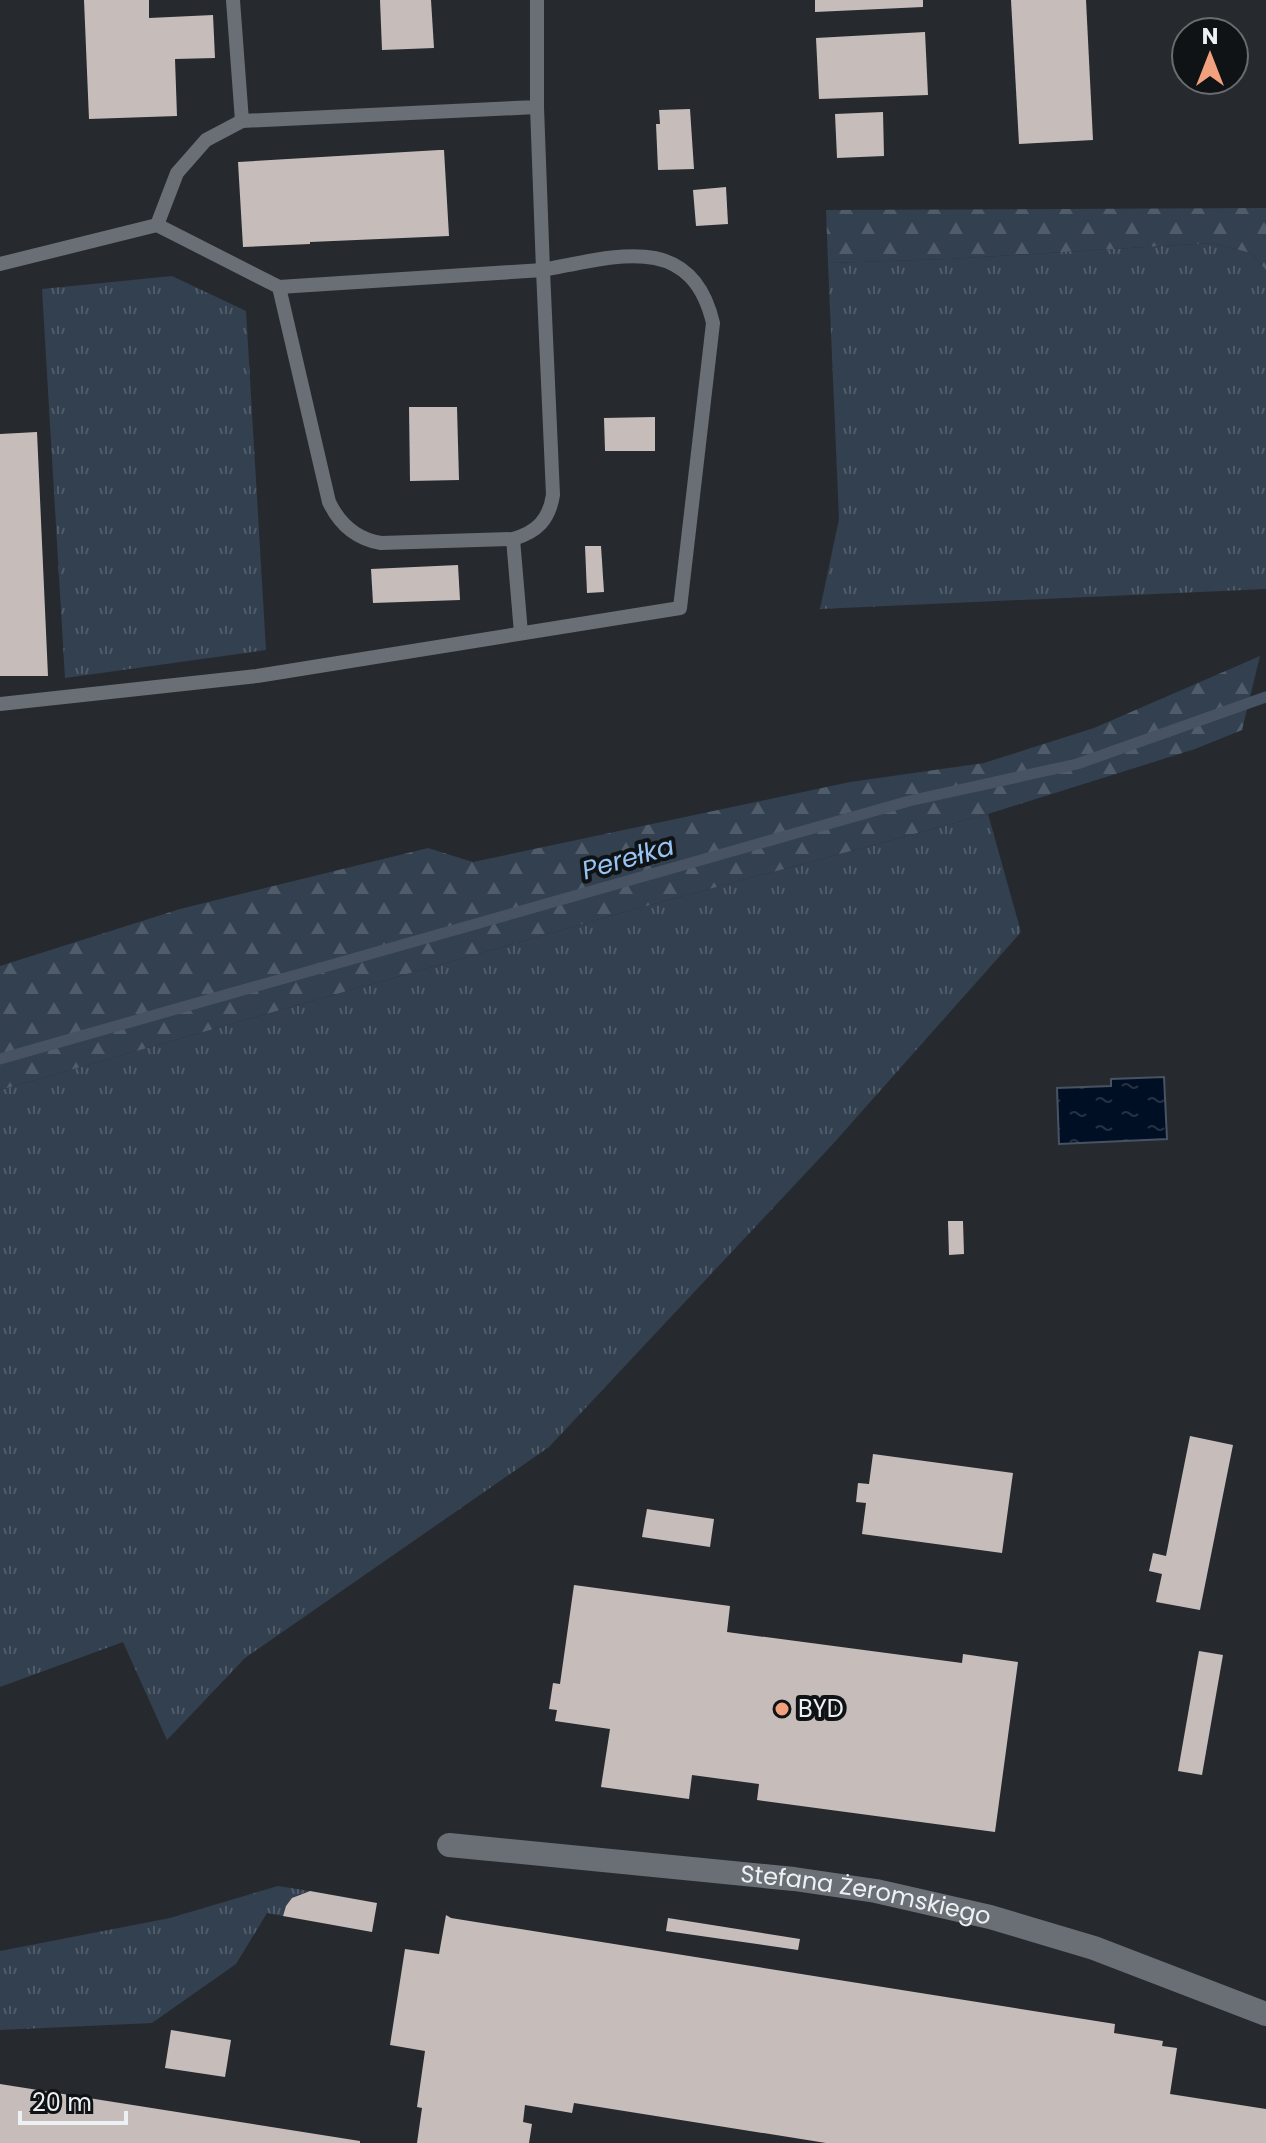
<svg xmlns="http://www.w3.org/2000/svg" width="1266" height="2143" viewBox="0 0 1266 2143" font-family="Poppins,sans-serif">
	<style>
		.grass { fill: url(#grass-tufts) }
		.forest { fill: url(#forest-firs) }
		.water { fill: url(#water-ripples); stroke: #475362; stroke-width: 2 }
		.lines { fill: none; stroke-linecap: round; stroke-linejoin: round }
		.stream { stroke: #475362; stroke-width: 11 }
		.building { fill: #c6bdba }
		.lane { stroke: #696f75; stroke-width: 14 }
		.street { stroke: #696f75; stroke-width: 24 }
		.poi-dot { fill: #f2a17e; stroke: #101315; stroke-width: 3 }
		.labels { text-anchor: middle; stroke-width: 8; stroke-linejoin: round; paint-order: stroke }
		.poi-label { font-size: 24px; fill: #eef1f4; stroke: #101315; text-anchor: start }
		.street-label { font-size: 24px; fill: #eef1f4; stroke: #101315 }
		.water-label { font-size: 26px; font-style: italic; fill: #97c4f3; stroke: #101315 }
	</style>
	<defs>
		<pattern id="grass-tufts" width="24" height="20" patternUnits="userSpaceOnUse" patternTransform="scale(2)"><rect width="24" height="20" fill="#32404f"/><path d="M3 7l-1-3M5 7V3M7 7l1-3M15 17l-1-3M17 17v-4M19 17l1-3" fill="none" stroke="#505c69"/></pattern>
		<pattern id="forest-firs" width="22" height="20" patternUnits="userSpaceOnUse" patternTransform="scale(2)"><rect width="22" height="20" fill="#32404f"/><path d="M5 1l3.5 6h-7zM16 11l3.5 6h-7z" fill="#505c69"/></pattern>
		<pattern id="water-ripples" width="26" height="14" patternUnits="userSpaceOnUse" patternTransform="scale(2)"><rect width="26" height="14" fill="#000f24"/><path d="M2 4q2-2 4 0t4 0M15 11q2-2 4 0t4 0" fill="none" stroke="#263244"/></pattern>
	</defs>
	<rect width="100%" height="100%" fill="#262a2f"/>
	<g class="grass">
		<path d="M 1211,243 L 1251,253 L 1266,270 L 1266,589 L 820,609 L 839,519 L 828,263 L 949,259 Z"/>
		<path d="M 172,276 L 246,311 L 266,650 L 65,678 L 42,289 Z"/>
		<path d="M 988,814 L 1021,932 L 832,1145 L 549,1447 L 245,1658 L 167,1740 L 123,1642 L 0,1687 L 0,1090 L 628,911 Z"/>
		<path d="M 278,1886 L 310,1891 C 295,1895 287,1900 283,1916 L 267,1913 L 236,1964 L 152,2023 L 0,2030 L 0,1951 L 170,1918 Z"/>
	</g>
	<g class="forest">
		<path d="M 1266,208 L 1266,270 L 1251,253 L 1211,243 L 949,259 L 828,263 L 826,210 Z"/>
		<path d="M 1260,656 L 1242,730 L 1195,749 L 988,814 L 628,911 L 0,1090 L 0,966 L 180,909 L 428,848 L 473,862 L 850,782 L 984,763 L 1094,728 Z"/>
	</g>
	<path class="water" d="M 1164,1077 L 1167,1139 L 1059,1144 L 1057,1088 L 1111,1086 L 1111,1079 Z"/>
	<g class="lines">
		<path class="stream" d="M 0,1059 L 909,801 L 1077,764 L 1266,697"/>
	</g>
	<g class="building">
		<path d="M 84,0 L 149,0 L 149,18 L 213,15 L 215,58 L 175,59 L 177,116 L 89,119 Z"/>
		<path d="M 380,0 L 431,0 L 434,48 L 382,50 Z"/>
		<path d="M 815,0 L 923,0 L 923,7 L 815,12 Z"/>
		<path d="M 1011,0 L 1086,0 L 1093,140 L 1019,144 Z"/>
		<path d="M 925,32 L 928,95 L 819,99 L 816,38 Z"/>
		<path d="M 690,109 L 694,169 L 658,170 L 656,124 L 660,124 L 659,110 Z"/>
		<path d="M 883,112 L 884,156 L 837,158 L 835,114 Z"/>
		<path d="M 439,150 L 444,150 L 449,236 L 310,242 L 310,244 L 243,247 L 238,162 Z"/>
		<path d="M 726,187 L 728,224 L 696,226 L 693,190 Z"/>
		<path d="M 409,407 L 457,407 L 459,480 L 410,481 Z"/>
		<path d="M 655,417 L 655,451 L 605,451 L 604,418 Z"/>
		<path d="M 37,432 L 48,676 L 0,676 L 0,434 Z"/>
		<path d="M 585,546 L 601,546 L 604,592 L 587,593 Z"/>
		<path d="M 458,565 L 460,600 L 373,603 L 371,569 Z"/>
		<path d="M 948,1221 L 963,1221 L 964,1254 L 949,1255 Z"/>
		<path d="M 1190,1436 L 1233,1445 L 1200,1610 L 1156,1602 L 1162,1574 L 1149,1571 L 1153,1553 L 1166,1556 Z"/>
		<path d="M 873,1454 L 1013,1473 L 1002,1553 L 862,1534 L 866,1503 L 856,1502 L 858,1483 L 869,1484 Z"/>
		<path d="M 647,1509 L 714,1519 L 710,1547 L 642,1537 Z"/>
		<path d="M 574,1585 L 730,1606 L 727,1632 L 962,1663 L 963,1654 L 1018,1662 L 995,1832 L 757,1800 L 759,1784 L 692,1775 L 689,1799 L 601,1787 L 610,1729 L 555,1721 L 557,1710 L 549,1709 L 553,1683 L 560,1684 Z"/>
		<path d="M 1199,1651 L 1223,1655 L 1202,1775 L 1178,1771 Z"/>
		<path d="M 310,1891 L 377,1903 L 372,1932 L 283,1916 L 286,1906 L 292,1898 Z"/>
		<path d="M 446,1915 L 451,1918 L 1115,2024 L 1114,2033 L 1163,2041 L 1162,2046 L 1177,2048 L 1170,2094 L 1266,2109 L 1266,2143 L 826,2143 L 574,2103 L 572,2113 L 525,2105 L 523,2122 L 532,2124 L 529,2143 L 417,2143 L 422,2108 L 417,2107 L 425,2051 L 390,2045 L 405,1949 L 439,1954 Z"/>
		<path d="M 668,1918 L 800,1939 L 798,1950 L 666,1931 Z"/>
		<path d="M 171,2030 L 231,2040 L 225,2077 L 165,2068 Z"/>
		<path d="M 0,2084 L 360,2141 L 360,2143 L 0,2143 Z"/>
	</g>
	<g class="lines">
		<g class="lane">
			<path d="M 233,0 L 242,121"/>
			<path d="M 157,225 L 279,287 L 543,270 L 553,495 C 549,520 537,532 513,539 L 381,543 C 356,539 340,525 329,502 L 279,287"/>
			<path d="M 0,264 L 157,225 L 177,173 L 206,140 L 242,121 L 537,107 L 537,0"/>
			<path d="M 513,539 L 521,633"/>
			<path d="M 0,704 L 257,676 L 680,608 L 713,323 C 691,230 613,257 543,270 L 537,107"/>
		</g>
		<path class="street" id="s1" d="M 449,1845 L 794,1879 L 876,1891 L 990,1917 L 1094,1948 L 1266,2014"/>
	</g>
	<circle class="poi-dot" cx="782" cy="1709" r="8"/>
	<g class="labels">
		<g class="poi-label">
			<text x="798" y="1717">BYD</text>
		</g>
		<g class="street-label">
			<text dy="8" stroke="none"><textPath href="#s1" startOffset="420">Stefana Żeromskiego</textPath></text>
		</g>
		<g class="water-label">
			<text transform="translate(628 858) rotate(-16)" y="9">Perełka</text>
		</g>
	</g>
	<g transform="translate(1210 56)"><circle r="38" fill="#101315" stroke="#696c6e" stroke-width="2"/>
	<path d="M0-6L14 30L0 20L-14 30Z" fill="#f2a17e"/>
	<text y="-12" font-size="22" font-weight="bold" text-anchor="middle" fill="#eef1f4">N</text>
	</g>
	<path d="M20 2111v12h106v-12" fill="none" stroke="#eef1f4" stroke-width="4"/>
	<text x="32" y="2111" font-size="24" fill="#eef1f4" stroke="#101315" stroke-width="6" paint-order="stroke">20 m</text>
</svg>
